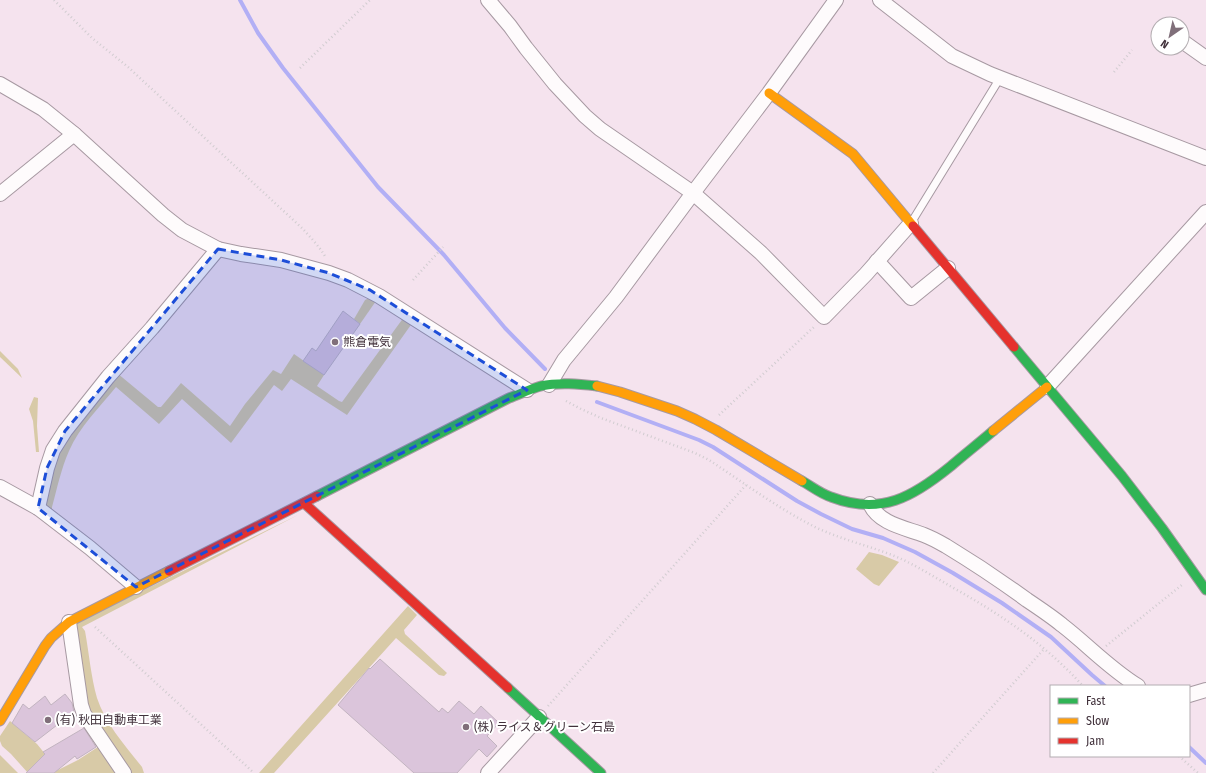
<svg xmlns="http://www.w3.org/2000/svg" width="1206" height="773" viewBox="0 0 1206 773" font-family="'Fira Sans Condensed','Noto Sans JP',sans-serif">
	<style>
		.green { fill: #d8caa7 }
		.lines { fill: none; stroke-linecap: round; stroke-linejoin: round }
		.stream { stroke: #b2aff5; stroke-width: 4 }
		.building { fill: #dbc5db; stroke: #c2b4c0 }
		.lane-casing { stroke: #a799a2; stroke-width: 9 }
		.street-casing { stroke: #a799a2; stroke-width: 16 }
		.fast-casing { stroke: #a799a2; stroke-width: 11 }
		.slow-casing { stroke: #a799a2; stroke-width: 11 }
		.jam-casing { stroke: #a799a2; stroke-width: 11 }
		.path { stroke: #d1ccd0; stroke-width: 2.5; stroke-dasharray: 1 3; stroke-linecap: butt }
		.lane { stroke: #fefbfc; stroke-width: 7 }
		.street { stroke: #fefbfc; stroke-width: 14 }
		.fast { stroke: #30b455; stroke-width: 9 }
		.slow { stroke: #ff9f0a; stroke-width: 9 }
		.jam { stroke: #e5322d; stroke-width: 9 }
		.marked { fill: #1d4ed8; fill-opacity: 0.2; stroke: #1d4ed8; stroke-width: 3; stroke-dasharray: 8 5; stroke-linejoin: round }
		.poi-dot { fill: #806f7a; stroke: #fff; stroke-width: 1.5 }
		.labels { text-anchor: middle; stroke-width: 4; stroke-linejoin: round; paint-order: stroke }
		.poi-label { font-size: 12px; fill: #41313b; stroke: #fff; text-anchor: start }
	</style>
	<rect width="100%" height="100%" fill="#f5e3ee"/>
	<g class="green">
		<path d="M 369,298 L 376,301 L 360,324 L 354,319 L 365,300 Z"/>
		<path d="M 404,317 L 413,322 L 347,415 L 291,379 L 282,391 L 274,385 L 231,443 L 182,399 L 159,424 L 116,387 C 100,407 79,427 69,451 C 61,469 57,489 52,507 L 52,513 L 43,506 L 58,451 L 117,373 L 158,407 L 161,407 L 181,383 L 230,426 L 245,404 L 273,370 L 281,374 L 294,354 L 324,375 L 317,386 L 339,401 L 342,402 Z"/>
		<path d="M 0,351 L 18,369 L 22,378 L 0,357 Z"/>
		<path d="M 34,397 L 38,398 L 37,426 L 39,452 L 36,452 L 33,421 L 29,409 Z"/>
		<path d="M 298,515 L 82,627 L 85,631 C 89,653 91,677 97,698 C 105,723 126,747 142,767 L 144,773 L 128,773 L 87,708 L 76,623 Z"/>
		<path d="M 869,552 L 882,555 L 899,562 L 879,586 L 874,584 L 856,569 Z"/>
		<path d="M 408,606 L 417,615 L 404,630 L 405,634 L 447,673 L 444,676 L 439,675 L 396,638 L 274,773 L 259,773 Z"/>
		<path d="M 10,721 L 37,744 L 58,770 L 78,760 L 101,745 L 121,773 L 28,773 L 11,754 L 2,746 L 0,741 L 0,736 Z"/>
		<path d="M 0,755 L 18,773 L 0,773 Z"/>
	</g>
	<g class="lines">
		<g class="stream">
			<path d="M 240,0 L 258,33 L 283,68 L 378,187 L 444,255 L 505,328 L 545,369"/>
			<path d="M 597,402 L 699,440 L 713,447 L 797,501 L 821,514 L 852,529 L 883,538 L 915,552 L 953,573 L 1002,603 L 1051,637 L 1092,675 L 1105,686"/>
			<path d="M 1189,747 L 1206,763"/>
		</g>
	</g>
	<g class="building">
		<path d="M 343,311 L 360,324 L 324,375 L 303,361 L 312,348 L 316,351 Z"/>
		<path d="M 380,659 L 439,712 L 442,708 L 448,713 L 459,701 L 474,714 L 481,706 L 499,723 L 487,736 L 497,746 L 487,757 L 479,749 L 457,773 L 414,773 L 338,705 L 369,668 L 370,669 Z"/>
		<path d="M 65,694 L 72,703 L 74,712 L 35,742 L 12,723 L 23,704 L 29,709 L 45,696 L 51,705 Z"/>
		<path d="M 84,728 L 96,747 L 77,759 L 75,756 L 54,773 L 26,773 L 45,754 L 43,752 Z"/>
	</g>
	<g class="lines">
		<defs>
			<path id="lane" d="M 911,223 L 1000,78"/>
			<g id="street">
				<path d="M 488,0 L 510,26 L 526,48 L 555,84 L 585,116 L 600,129 L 693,193 L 761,253 L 824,317 L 866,274 L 911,223"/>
				<path d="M 880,0 L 952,56 L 990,74 L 1206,158"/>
				<path d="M 1182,41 L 1206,58"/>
				<path d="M 0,84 L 43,109 L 74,134 L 163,215 L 182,230 L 218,249 L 241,254 L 281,260 L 329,273 L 348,280 L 379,296 L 527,390"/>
				<path d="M 0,194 L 74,134"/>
				<path d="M 877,261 L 911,298 L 948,268"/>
				<path d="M 549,385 L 564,360 L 616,297 L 693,193 L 769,93 L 836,0"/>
				<path d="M 1047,387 L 1206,212"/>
				<path d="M 0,487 L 38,508 L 90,548 L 136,587"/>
				<path d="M 870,504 C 879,524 906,528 924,535 C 932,538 939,542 946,546 C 974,563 1001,581 1027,600 C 1039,608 1051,616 1062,625 C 1088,645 1110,669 1138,686"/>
				<path d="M 38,508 L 47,468 L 53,450 L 65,431 L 108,377 L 152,328 L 218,249"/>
				<path d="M 69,622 L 81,705 L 84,714 L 124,773"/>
				<path d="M 1189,695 L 1206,690"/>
				<path d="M 488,773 L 539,717"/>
			</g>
			<g id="fast">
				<path d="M 1014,347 L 1122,476 L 1162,528 L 1206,590"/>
				<path d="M 802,481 C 811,486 821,494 831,497 C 881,516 913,497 951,466 C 965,454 979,443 993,431"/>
				<path d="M 317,496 L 509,398 C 520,394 530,389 541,386 C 559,382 579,384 597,386"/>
				<path d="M 508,688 L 601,773"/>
			</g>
			<g id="slow">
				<path d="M 769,93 L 853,154 L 913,226"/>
				<path d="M 597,386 L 620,392 L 677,411 L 695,419 L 716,430 L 802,481"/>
				<path d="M 993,431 L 1047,387"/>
				<path d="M 0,721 L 45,646 L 51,638 L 69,622 L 169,571"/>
			</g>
			<g id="jam">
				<path d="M 913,226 L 1014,347"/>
				<path d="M 304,503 L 508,688"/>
				<path d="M 169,571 L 317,496"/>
			</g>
		</defs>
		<use href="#lane" class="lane-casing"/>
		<use href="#street" class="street-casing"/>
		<use href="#fast" class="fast-casing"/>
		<use href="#slow" class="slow-casing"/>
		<use href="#jam" class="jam-casing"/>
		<g class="path">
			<path d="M 54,0 L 92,38 L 128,67 L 303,229 C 311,238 320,247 326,258"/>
			<path d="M 300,68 L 370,0"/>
			<path d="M 1114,72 L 1132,50"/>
			<path d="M 413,280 L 443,247"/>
			<path d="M 566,401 L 581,409 L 601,418 L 695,453 L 709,460 C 744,483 779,509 817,528 C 843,540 870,546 897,557 C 915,565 933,576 950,586 C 1000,614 1044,643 1083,686"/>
			<path d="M 719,415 L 815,326"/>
			<path d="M 95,627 L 254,773"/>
			<path d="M 1106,646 L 1183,584"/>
			<path d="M 548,706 L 746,485"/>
			<path d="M 1179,756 L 1198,773"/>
			<path d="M 933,773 L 1044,649"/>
		</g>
		<use href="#lane" class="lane"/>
		<use href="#street" class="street"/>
		<use href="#fast" class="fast"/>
		<use href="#slow" class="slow"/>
		<use href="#jam" class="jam"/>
	</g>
	<path class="marked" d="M 218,249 L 281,260 L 329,273 L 370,290 L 527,390 L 136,587 L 38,508 L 47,468 L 65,431 Z"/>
	<g class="poi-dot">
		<circle cx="335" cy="342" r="4"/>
		<circle cx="48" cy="720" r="4"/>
		<circle cx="466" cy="727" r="4"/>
	</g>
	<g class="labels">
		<g class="poi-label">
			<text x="343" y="346">熊倉電気</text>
			<text x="56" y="724">(有) 秋田自動車工業</text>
			<text x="474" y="731">(株) ライス＆グリーン石島</text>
		</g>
	</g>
	<rect x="1050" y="685" width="140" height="72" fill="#ffffff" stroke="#b3adb1"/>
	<rect x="1058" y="698" width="20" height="6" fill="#30b455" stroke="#b3adb1"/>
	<text x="1086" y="705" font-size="12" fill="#41313b">Fast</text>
	<rect x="1058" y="718" width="20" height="6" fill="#ff9f0a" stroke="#b3adb1"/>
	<text x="1086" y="725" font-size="12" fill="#41313b">Slow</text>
	<rect x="1058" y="738" width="20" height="6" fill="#e5322d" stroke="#b3adb1"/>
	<text x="1086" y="745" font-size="12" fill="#41313b">Jam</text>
	<g transform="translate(1170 36) rotate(214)"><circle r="19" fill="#ffffff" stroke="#b3adb1"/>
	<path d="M0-3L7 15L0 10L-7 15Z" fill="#806f7a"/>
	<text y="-6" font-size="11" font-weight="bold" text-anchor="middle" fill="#41313b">N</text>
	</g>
</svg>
